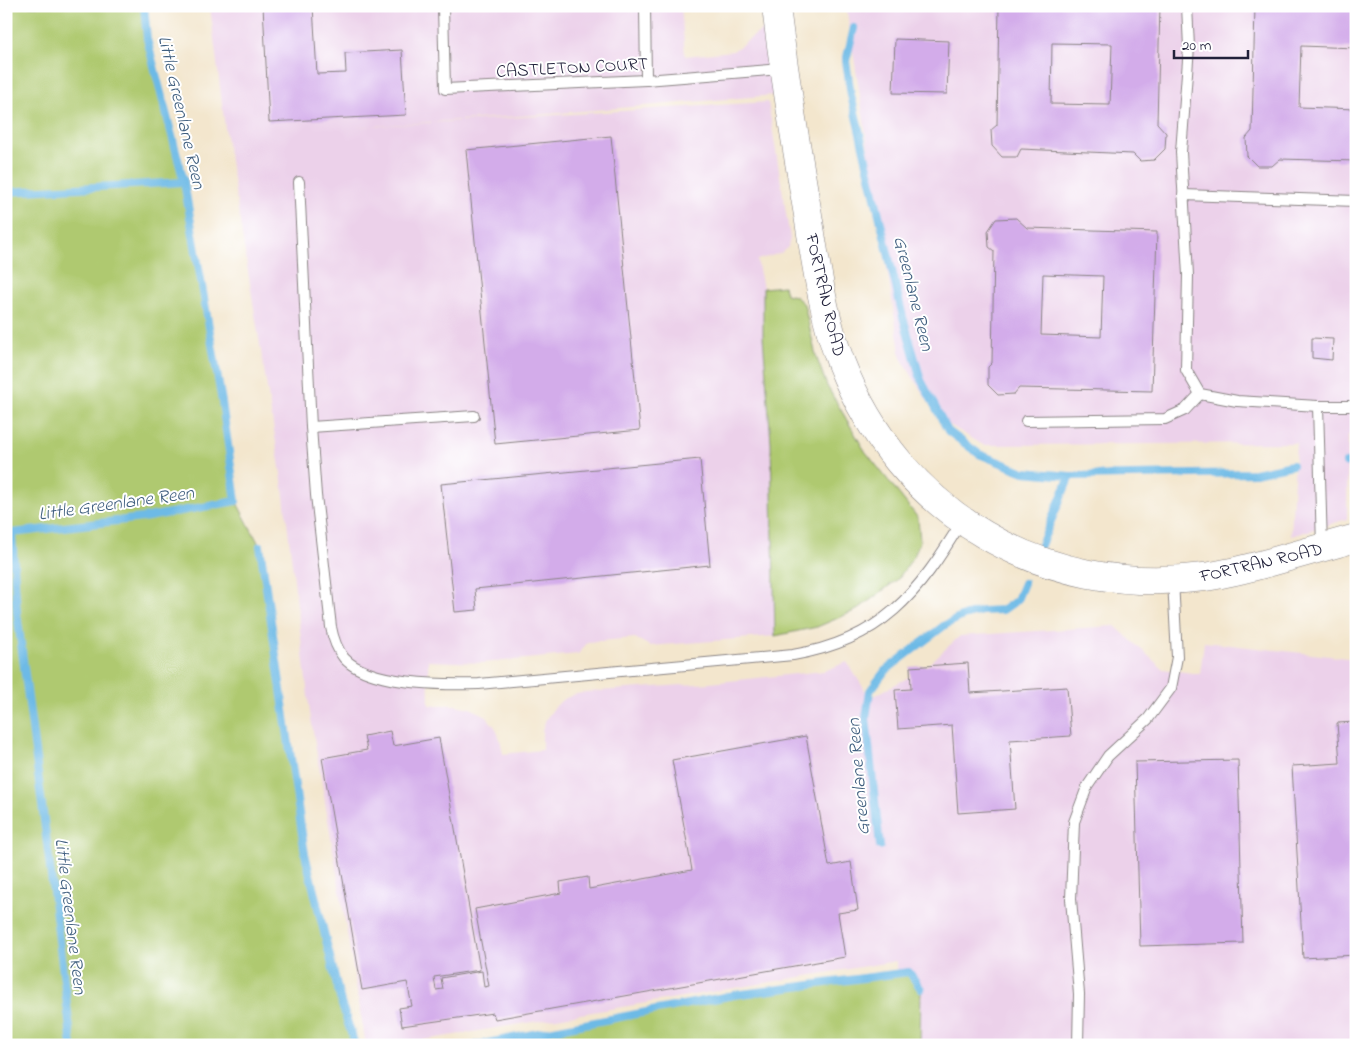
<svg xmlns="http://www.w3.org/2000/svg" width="1362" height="1051" viewBox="0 0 1362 1051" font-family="'Indie Flower',sans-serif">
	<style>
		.built { fill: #ecd1ea }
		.green { fill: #afc96f; stroke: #687655 }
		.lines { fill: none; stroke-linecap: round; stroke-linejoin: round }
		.stream { stroke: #6dbae6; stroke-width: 8 }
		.building { fill: #d3acea; fill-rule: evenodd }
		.lane-casing { stroke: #8a8484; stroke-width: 12 }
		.secondary-casing { stroke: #8a8484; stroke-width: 29 }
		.lane { stroke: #fff; stroke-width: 10 }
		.secondary { stroke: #fff; stroke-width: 28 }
		.labels { text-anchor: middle; stroke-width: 4; stroke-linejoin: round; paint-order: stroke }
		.street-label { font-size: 18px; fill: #22223b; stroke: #fff }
		.water-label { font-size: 19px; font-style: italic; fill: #405f7f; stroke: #fff }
	</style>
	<rect width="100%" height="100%" fill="#fff"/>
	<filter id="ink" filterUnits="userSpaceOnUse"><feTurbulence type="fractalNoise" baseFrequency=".02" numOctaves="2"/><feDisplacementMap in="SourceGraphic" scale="10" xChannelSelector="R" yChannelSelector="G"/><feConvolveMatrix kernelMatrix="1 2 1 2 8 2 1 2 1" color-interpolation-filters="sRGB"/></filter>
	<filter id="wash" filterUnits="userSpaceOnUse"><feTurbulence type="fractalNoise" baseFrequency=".0096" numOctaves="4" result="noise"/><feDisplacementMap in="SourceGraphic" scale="20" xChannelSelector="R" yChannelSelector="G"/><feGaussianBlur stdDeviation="1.12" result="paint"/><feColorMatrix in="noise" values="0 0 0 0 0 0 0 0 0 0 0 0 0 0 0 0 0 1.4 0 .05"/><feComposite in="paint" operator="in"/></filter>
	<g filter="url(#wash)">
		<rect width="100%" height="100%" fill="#f3e6cd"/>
		<g class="built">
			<path d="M 210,6 L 681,6 L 685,56 L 733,51 L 765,28 L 775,95 L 535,115 L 358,127 L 768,102 L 790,238 L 788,247 L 781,253 L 757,260 L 763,288 L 763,336 L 771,442 L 775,636 L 650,646 L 635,638 L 588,642 L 578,654 L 482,663 L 428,661 L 429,705 L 455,705 L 470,708 L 485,715 L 495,727 L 500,739 L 503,754 L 542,750 L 542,731 L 546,719 L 554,708 L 562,700 L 573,695 L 586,692 L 710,683 L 824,671 L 847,662 L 870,698 L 922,670 L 960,636 L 1115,626 L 1163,669 L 1200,674 L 1204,642 L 1356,659 L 1356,1045 L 904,1045 L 896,961 L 395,1045 L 366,1045 L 310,713 L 282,480 L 226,136 Z"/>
			<path d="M 846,6 L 1356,6 L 1356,434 L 1348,435 L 1347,519 L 1291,536 L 1296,443 L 983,445 L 938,418 L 901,358 Z"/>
		</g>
		<g class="green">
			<path d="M 6,6 L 144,6 L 147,39 L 184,182 L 222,402 L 236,501 L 260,546 L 305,854 L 341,1002 L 355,1045 L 6,1045 Z"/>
			<path d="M 784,286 L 786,294 L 795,296 L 804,304 L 816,356 L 827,386 L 865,451 L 918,518 L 920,541 L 914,556 L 898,579 L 857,610 L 817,627 L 775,636 L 771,442 L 763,336 L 763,288 Z"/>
			<path d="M 909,972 L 921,989 L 920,1045 L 477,1045 L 734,995 Z"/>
		</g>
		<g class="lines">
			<g class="stream">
				<path d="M 854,28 L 846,61 L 851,95 L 903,317 L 921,380 L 948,431 L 979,454 L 1024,472 L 1070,476 L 1041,545"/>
				<path d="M 6,192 L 184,182"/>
				<path d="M 1346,463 L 1356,462"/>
				<path d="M 1070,476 L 1255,473 L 1292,465"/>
				<path d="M 260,546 L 305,854 L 341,1002 L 355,1045"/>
				<path d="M 880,846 L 866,718 L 870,691 L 885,671 L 945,625 L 963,616 L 982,611 L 1003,610 L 1017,600 L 1024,583"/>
				<path d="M 72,1045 L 47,843 L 17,613 L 12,533 L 143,518 L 236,501 L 222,402 L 184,182 L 147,39 L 144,6"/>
				<path d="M 477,1045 L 734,995 L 909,972 L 921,989"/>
			</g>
		</g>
		<g id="blocks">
			<g class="building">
				<path d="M 263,6 L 313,6 L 317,74 L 346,73 L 345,53 L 402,50 L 406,115 L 269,122 Z"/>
				<path d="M 999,6 L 1160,6 L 1157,123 L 1166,133 L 1165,149 L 1154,160 L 1140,161 L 1133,154 L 1021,149 L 1017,157 L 1002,157 L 992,146 L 991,130 L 997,125 ZM 1052,43 L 1112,44 L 1110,105 L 1051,104 Z"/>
				<path d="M 1255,6 L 1356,6 L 1356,48 L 1301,46 L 1299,107 L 1356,109 L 1356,161 L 1280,159 L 1272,166 L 1257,166 L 1247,156 L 1246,138 L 1252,131 Z"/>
				<path d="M 895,39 L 949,41 L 947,94 L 893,93 Z"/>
				<path d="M 611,136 L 640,430 L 495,444 L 466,150 Z"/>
				<path d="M 1016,218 L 1027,228 L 1157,232 L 1152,391 L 1019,388 L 1014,394 L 998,395 L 988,385 L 988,367 L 992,363 L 994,251 L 989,247 L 988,231 L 996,219 ZM 1043,274 L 1103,276 L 1101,337 L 1041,335 Z"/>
				<path d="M 1312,338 L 1333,339 L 1332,360 L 1312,358 Z"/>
				<path d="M 700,459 L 710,565 L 475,589 L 477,610 L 455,612 L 441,484 Z"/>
				<path d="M 968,663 L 970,693 L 1067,687 L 1071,736 L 1010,740 L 1015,809 L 958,813 L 952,725 L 898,729 L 895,690 L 911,689 L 910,667 Z"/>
				<path d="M 1356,722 L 1356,955 L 1303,958 L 1292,766 L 1340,763 L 1337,723 Z"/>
				<path d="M 390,731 L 393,746 L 439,738 L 480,970 L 434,977 L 436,990 L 443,989 L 441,978 L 482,971 L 484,987 L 489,986 L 475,909 L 561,893 L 560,882 L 588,877 L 589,889 L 692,870 L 672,760 L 806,736 L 829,866 L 851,862 L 858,910 L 838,913 L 845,957 L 495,1019 L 493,1013 L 402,1026 L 399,1008 L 412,1006 L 407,982 L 362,990 L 322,758 L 367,750 L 364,736 Z"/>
				<path d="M 1238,760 L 1243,943 L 1140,946 L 1135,762 Z"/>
			</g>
		</g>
	</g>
	<g filter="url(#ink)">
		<use href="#blocks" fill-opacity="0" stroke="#8a8484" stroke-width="1"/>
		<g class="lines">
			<defs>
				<g id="lane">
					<path d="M 443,6 L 445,89 L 646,80 L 782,69"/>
					<path d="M 645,6 L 646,80"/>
					<path d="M 1187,6 L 1189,47 L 1181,152 L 1188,275 L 1186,370 L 1200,394 L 1237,401 L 1318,406 L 1322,547"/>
					<path d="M 299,182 L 311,427 L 316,495 L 331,627 C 333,638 336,648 344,658 C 368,685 445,685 479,684 L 793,655 C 882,640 918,594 962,521"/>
					<path d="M 1183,195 L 1356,201"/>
					<path d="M 1318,406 L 1356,406"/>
					<path d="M 1026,421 L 1165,419 L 1185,410 L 1200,394"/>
					<path d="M 311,427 L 474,416"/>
					<path d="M 1078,1045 L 1079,994 L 1071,899 L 1074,822 L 1087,787 L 1108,756 L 1148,719 L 1171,688 L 1177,657 L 1173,580"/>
				</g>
				<path id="secondary" d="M 776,6 C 784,76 796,145 808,215 C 816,264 823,316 841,363 C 900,514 1043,598 1204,577 C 1226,574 1249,568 1271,562 C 1299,554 1327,546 1356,538"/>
			</defs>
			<use href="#lane" class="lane-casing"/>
			<use href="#secondary" class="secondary-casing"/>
			<use href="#lane" class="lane"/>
			<use href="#secondary" class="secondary"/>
		</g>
	</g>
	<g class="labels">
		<g class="street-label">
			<text transform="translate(572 67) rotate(-3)" y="6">CASTLETON COURT</text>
			<text transform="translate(826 295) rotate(77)" y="6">FORTRAN ROAD</text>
			<text transform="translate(1261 562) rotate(-13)" y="6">FORTRAN ROAD</text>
		</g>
		<g class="water-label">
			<text transform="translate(183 112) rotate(77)" y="7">Little Greenlane Reen</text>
			<text transform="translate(915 293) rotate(76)" y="7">Greenlane Reen</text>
			<text transform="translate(116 502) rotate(-8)" y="7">Little Greenlane Reen</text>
			<text transform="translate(857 777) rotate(-95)" y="7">Greenlane Reen</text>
			<text transform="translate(72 916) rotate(83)" y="7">Little Greenlane Reen</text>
		</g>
	</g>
	<rect width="1362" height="1051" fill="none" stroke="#fff" stroke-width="25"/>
	<path d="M1174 50v8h74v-8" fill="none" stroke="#22223b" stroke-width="2.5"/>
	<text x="1182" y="50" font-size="15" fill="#22223b" stroke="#ffffff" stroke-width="4" paint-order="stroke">20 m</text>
</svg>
